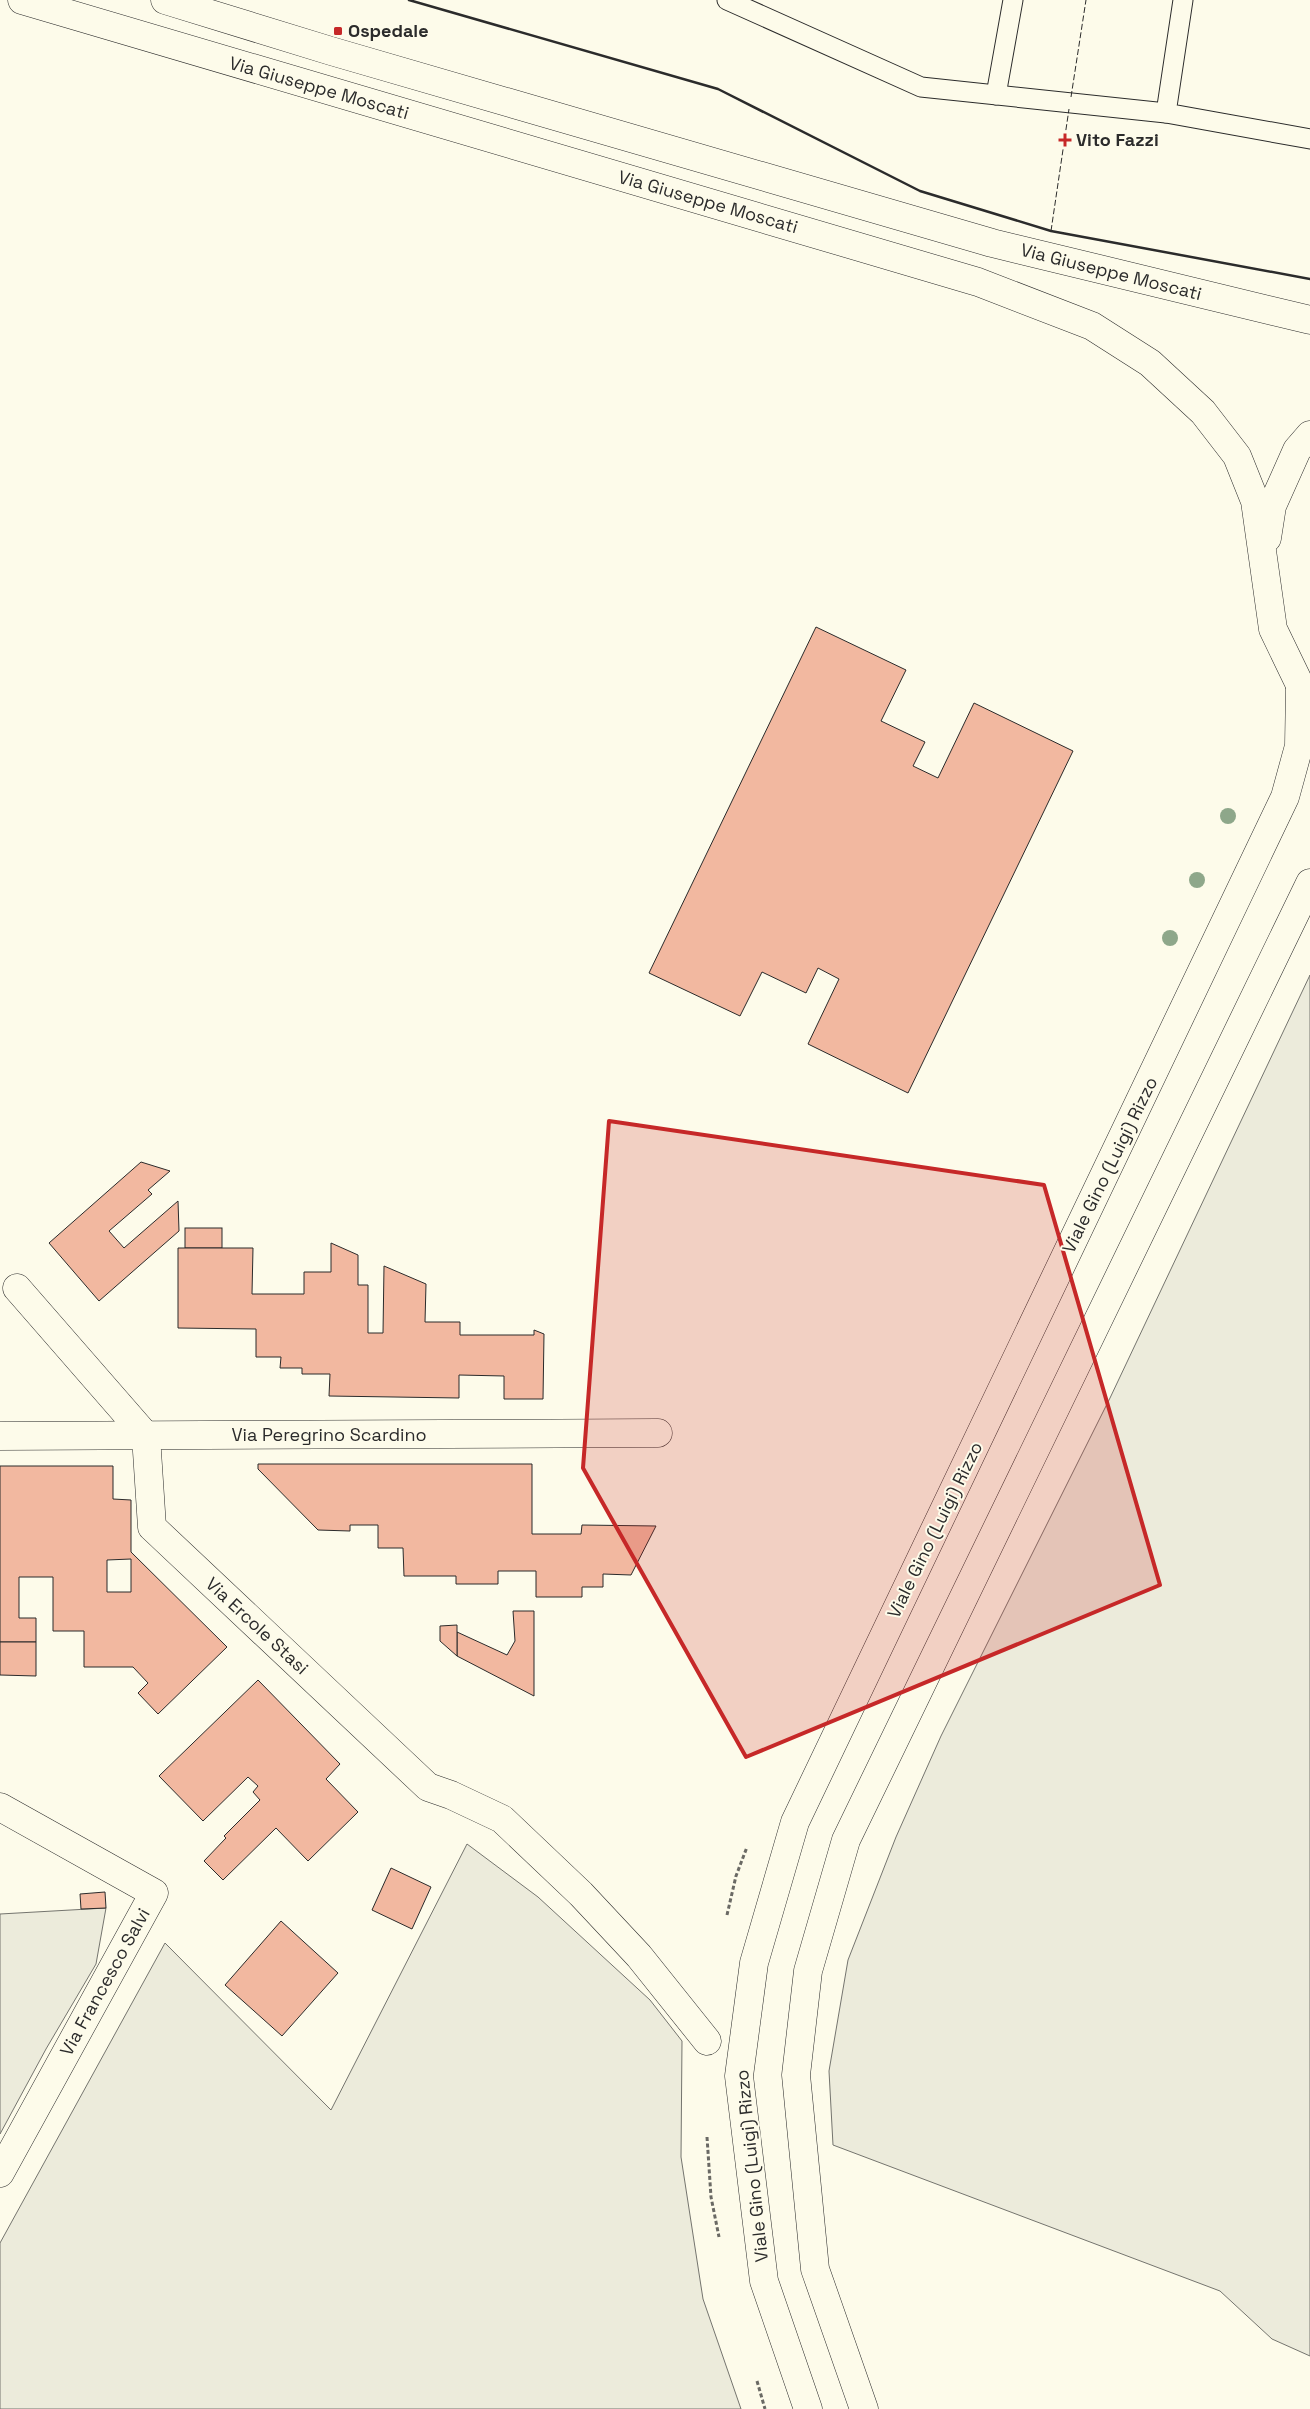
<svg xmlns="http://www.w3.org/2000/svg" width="1310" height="2409" viewBox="0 0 1310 2409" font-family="'Space Grotesk',sans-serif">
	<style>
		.green { fill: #ecebdb; stroke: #74746e }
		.building { fill: #f2b8a0; stroke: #2b2b2b; fill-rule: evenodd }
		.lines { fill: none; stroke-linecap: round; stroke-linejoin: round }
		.lane-casing { stroke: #2b2b2b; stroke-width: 21 }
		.street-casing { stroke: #2b2b2b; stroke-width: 29 }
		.secondary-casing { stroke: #2b2b2b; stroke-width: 29 }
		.path { stroke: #6a6964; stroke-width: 3; stroke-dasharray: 4 2.5; stroke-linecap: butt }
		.lane { stroke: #fdfbea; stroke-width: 19 }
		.street { stroke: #fdfbea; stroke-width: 28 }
		.secondary { stroke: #fdfbea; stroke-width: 28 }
		.fence { stroke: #2b2b2b; stroke-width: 1; stroke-dasharray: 6 2.5; stroke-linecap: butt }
		.wall { stroke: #2b2b2b; stroke-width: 2.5 }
		.tree { fill: #8ea78a }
		.marked { fill: #c62828; fill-opacity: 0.2; stroke: #c62828; stroke-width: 4; stroke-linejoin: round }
		.poi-dot { fill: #c62828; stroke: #fdfbea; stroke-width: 2 }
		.labels { text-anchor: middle; stroke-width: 4; stroke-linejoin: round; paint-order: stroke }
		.poi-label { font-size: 18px; font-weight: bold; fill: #2b2b2b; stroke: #fdfbea; text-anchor: start }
		.street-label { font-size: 18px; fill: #2b2b2b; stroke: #fdfbea }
	</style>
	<rect width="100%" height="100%" fill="#fdfbea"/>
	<g class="green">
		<path d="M 1310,975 L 1310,2356 L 1272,2339 L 1220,2291 L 833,2145 L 829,2071 L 848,1960 L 896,1837 L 941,1736 L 1110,1398 Z"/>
		<path d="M 467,1844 L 538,1897 L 650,2000 L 682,2041 L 681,2157 L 703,2299 L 741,2409 L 0,2409 L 0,2243 L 165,1943 L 331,2110 Z"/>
		<path d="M 106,1908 L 96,1964 L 46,2049 L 0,2134 L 0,1914 Z"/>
	</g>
	<g class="building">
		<path d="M 816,627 L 906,670 L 881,721 L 925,742 L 913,766 L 938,778 L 974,703 L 1073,751 L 908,1093 L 808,1044 L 839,979 L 818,968 L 806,993 L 762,972 L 740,1016 L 649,973 Z"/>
		<path d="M 141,1162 L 170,1171 L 148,1190 L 152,1194 L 109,1231 L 124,1248 L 178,1201 L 179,1231 L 99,1301 L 49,1243 Z"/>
		<rect x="185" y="1228" width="37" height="20"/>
		<path d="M 331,1243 L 358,1255 L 358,1285 L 368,1285 L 368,1333 L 383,1333 L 384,1266 L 426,1284 L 425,1322 L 460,1322 L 460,1335 L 534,1335 L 534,1330 L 544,1334 L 543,1399 L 504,1399 L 504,1376 L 459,1375 L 459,1398 L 329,1396 L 330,1374 L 302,1374 L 302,1368 L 280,1368 L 281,1357 L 256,1357 L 256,1329 L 178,1328 L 178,1248 L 253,1248 L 252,1294 L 304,1294 L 304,1272 L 331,1272 Z"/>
		<path d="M 258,1464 L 532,1464 L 532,1534 L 581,1534 L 582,1525 L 656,1526 L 631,1575 L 603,1574 L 603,1587 L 582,1587 L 582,1597 L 536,1597 L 536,1571 L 498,1571 L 498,1584 L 456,1584 L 456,1576 L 404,1576 L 403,1548 L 378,1548 L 378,1525 L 350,1525 L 350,1531 L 318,1530 L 258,1469 Z"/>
		<path d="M 0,1466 L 113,1466 L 113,1499 L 131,1500 L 131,1552 L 227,1647 L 158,1714 L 138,1693 L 148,1683 L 133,1667 L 84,1667 L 84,1631 L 53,1631 L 53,1577 L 19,1577 L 19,1618 L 36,1618 L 36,1642 L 0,1642 ZM 131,1559 L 131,1592 L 107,1592 L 107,1560 Z"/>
		<path d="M 513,1611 L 534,1611 L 534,1696 L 457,1656 L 457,1632 L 507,1655 L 515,1641 Z"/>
		<path d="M 457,1625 L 457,1656 L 440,1641 L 440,1626 Z"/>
		<path d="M 0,1642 L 36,1642 L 36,1676 L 0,1675 Z"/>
		<path d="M 258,1680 L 340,1764 L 326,1779 L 358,1812 L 308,1861 L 276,1828 L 223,1880 L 204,1861 L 226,1838 L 224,1836 L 260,1800 L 253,1792 L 258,1786 L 248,1777 L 203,1821 L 159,1776 Z"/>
		<path d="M 391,1868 L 431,1887 L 412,1929 L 372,1910 Z"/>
		<path d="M 105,1892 L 106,1908 L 81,1909 L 80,1894 Z"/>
		<path d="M 281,1921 L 338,1973 L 282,2036 L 225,1985 Z"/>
	</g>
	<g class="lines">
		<defs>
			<g id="lane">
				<path d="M 727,0 L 921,87 L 1166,113"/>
				<path d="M 1183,0 L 1166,113 L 1310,139"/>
				<path d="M 996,95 L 1013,0"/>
			</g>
			<g id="street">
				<path d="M 17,1288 L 146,1436 L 152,1527 L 428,1787 L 451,1795 L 502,1819 L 581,1894 L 639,1956 L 707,2041"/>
				<path d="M 0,1436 L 658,1433"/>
				<path d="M 0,1807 L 154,1893 L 0,2173"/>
			</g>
			<g id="secondary">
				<path d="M 22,0 L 978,282 L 1092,326 L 1150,363 L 1203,412 L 1237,456 L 1255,501 L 1273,629 L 1300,685 L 1310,696"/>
				<path d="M 165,0 L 331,51 L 992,243 L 1310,320"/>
				<path d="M 1267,538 L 1272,506 L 1297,450 L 1310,435"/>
				<path d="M 808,2409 L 764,2281 L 739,2076 L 754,1963 L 795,1822 L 1285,797 L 1299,746 L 1300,685"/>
				<path d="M 864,2409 L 815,2269 L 796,2075 L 808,1971 L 846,1840 L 1310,883"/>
			</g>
		</defs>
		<use href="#lane" class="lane-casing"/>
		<use href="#street" class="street-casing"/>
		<use href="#secondary" class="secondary-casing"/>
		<g class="path">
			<path d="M 727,1915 L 736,1876 L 747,1847"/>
			<path d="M 707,2137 L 711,2197 L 719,2237"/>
			<path d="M 757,2381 L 765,2409"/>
		</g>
		<use href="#lane" class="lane"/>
		<use href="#street" class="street"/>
		<use href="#secondary" class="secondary"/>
		<g class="fence">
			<path d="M 1071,97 L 1086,0"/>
			<path d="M 1051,231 L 1069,109"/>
		</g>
		<path class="wall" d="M 409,0 L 718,89 L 920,191 L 1051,231 L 1310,279"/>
	</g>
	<g class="tree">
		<circle cx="1228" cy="816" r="8"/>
		<circle cx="1197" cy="880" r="8"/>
		<circle cx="1170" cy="938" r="8"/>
	</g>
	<path class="marked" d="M 609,1121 L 1044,1185 L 1160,1585 L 746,1757 L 583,1468 Z"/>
	<g class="poi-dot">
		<rect x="333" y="26" width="10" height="10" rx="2.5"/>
		<path d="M1062.5 132.5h5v5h5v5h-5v5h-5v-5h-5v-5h5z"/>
	</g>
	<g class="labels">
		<g class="poi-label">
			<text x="348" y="37">Ospedale</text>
			<text x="1076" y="146">Vito Fazzi</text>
		</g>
		<g class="street-label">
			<text transform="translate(319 88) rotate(16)" y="6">Via Giuseppe Moscati</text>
			<text transform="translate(708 202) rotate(16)" y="6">Via Giuseppe Moscati</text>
			<text transform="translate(1111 272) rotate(14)" y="6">Via Giuseppe Moscati</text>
			<text transform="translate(1110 1165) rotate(-64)" y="6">Viale Gino (Luigi) Rizzo</text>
			<text x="329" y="1441">Via Peregrino Scardino</text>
			<text transform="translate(935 1530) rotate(-64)" y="6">Viale Gino (Luigi) Rizzo</text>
			<text transform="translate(257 1626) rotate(43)" y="6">Via Ercole Stasi</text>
			<text transform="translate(105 1982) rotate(-61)" y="6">Via Francesco Salvi</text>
			<text transform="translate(752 2166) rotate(-96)" y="6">Viale Gino (Luigi) Rizzo</text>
		</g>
	</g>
</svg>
